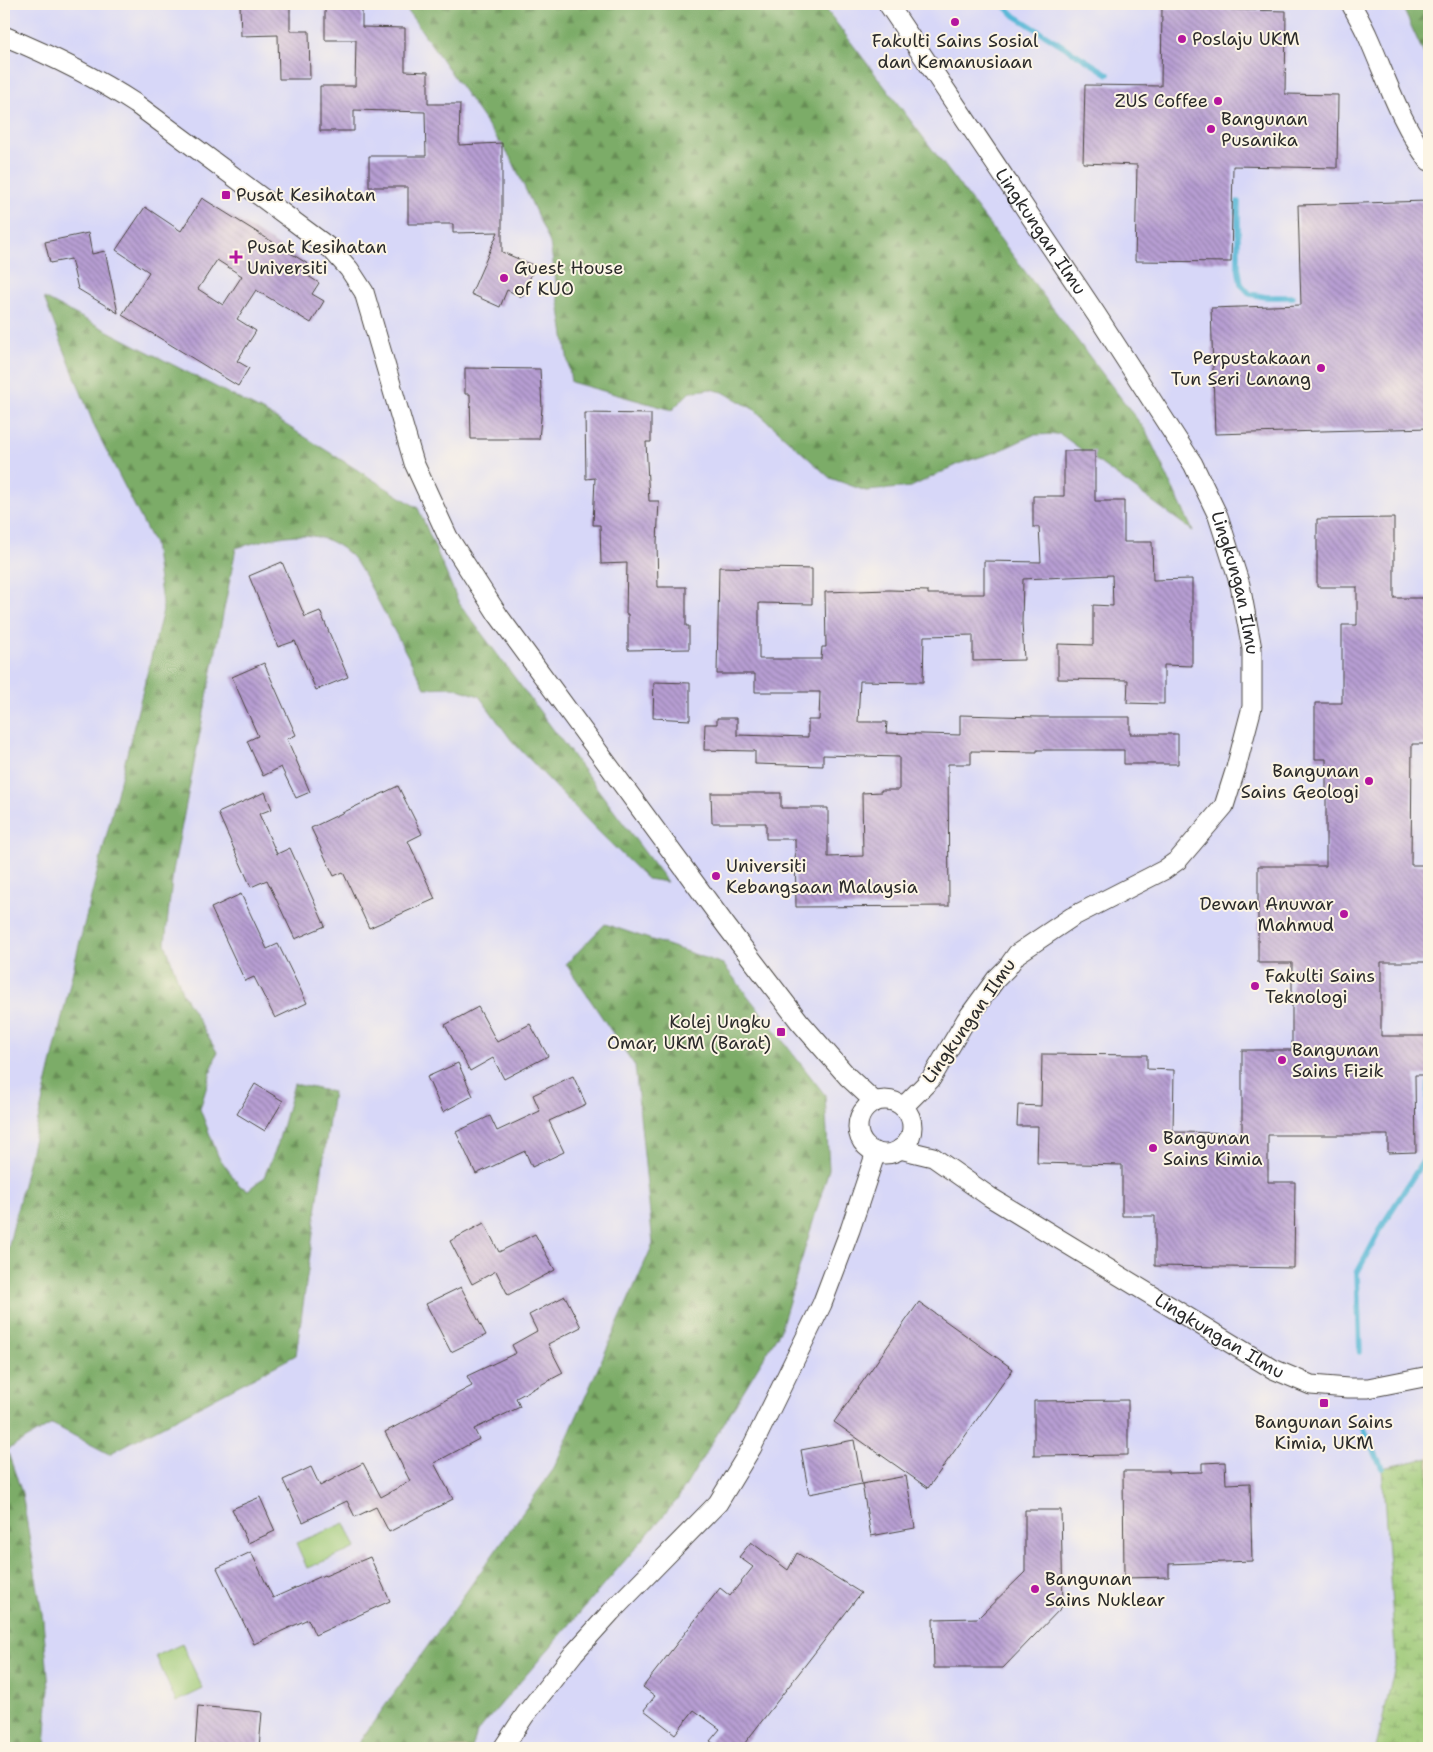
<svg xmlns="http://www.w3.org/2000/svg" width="1433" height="1752" viewBox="0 0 1433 1752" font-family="'Shantell Sans',sans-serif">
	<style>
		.built { fill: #d7d7f8 }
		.forest { fill: url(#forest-firs); stroke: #546c49 }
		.wetland { fill: url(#wetland-marsh); stroke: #637a50 }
		.pitch { fill: #9bc876; stroke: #637a50 }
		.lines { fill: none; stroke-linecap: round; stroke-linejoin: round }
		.stream { stroke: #59b8d7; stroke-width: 5.5 }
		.building { fill: url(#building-back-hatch); fill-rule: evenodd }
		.minor-casing { stroke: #494540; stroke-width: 21 }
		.minor { stroke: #fff; stroke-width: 19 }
		.poi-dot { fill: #b5179e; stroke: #fcf5e5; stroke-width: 2 }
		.labels { text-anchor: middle; stroke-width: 4; stroke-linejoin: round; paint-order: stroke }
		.poi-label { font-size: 18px; fill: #2b2b2b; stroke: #fcf5e5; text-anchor: start }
		.street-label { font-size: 18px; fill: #2b2b2b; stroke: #fcf5e5 }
	</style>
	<defs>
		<pattern id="forest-firs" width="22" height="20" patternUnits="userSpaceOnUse" patternTransform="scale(1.25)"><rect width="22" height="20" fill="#7cac67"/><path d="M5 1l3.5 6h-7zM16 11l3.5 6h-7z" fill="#668c55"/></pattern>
		<pattern id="wetland-marsh" width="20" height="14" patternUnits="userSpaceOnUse" patternTransform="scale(1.25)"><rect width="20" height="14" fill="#9bc876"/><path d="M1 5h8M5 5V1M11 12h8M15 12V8" fill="none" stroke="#7fa361"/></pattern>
		<pattern id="building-back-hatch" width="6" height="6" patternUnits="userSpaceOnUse" patternTransform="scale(1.25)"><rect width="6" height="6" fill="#b79ed3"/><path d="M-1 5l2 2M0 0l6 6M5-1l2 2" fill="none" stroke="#9581ab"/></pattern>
	</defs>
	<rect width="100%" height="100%" fill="#fcf5e5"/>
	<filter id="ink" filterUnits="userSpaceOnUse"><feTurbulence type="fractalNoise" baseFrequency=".02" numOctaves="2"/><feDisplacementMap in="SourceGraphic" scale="10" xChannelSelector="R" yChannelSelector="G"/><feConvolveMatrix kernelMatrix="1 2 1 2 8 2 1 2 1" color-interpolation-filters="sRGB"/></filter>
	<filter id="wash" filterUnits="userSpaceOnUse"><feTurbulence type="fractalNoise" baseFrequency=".0096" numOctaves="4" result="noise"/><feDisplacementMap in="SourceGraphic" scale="20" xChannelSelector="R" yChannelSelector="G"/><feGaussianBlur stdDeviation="1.12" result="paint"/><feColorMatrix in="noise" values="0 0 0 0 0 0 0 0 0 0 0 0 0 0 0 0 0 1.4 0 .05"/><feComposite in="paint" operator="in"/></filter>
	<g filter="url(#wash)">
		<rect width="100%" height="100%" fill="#f2daba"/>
		<rect class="built" x="4" y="4" width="1425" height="1744"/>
		<g class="forest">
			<path d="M 403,4 L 822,4 L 1146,431 L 1193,531 L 1060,434 L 1033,435 L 999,451 L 961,463 L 911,487 L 866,491 L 830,478 L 755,410 L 723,392 L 710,389 L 690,392 L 672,410 L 571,382 L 550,243 L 512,160 Z"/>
			<path d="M 1401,4 L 1429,4 L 1429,65 Z"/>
			<path d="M 44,298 L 270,415 L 418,508 L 459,603 L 667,882 L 647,879 L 596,829 L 512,741 L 479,696 L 453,687 L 425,688 L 363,573 C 359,567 355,559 349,554 C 316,523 275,537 236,548 L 173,871 L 165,943 L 182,992 L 217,1052 L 200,1109 L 218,1156 L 240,1186 L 248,1190 L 264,1177 L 277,1146 L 294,1084 L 333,1092 L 296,1355 L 109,1454 L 52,1424 L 7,1450 L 22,1493 L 43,1620 L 49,1688 L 45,1748 L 4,1748 L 4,1266 L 78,949 L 163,610 L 154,544 L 95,428 Z"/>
			<path d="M 605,924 L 723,964 L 825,1095 L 829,1169 L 780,1331 L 677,1500 L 477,1732 L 472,1748 L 355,1748 L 553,1470 L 653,1244 L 635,1066 L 566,964 Z"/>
		</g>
		<path class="wetland" d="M 1429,1458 L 1428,1748 L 1376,1748 L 1396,1662 L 1382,1468 Z"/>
		<g class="pitch">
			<path d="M 345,1523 L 356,1548 L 307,1568 L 296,1543 Z"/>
			<path d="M 182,1644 L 203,1689 L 176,1702 L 156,1656 Z"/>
		</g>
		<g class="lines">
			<g class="stream">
				<path d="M 1003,4 L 1015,16 L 1108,74"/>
				<path d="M 1238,202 L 1238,266 L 1241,284 L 1250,294 L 1266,297 L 1293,297"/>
				<path d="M 1360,1352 L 1357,1273 L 1385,1221 L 1425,1158 L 1429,1084"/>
				<path d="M 1361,1422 L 1382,1468"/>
			</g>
		</g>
		<g id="blocks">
			<g class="building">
				<path d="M 240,4 L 290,4 L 290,31 L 309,31 L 310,79 L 279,79 L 278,35 L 241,36 Z"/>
				<path d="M 325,4 L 362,4 L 362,27 L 405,28 L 405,71 L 428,72 L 428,104 L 460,104 L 459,145 L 502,143 L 502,252 L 535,266 L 522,297 L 507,290 L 500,307 L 471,294 L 498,232 L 453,233 L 453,224 L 408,224 L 408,187 L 369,187 L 369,156 L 426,156 L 425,112 L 354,110 L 354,131 L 320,131 L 320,86 L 355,86 L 356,40 L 325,40 Z"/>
				<path d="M 1162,8 L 1286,11 L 1285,94 L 1338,95 L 1337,168 L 1233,166 L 1231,262 L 1135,261 L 1137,165 L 1083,163 L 1085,85 L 1161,86 Z"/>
				<path d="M 202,198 L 308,264 L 302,272 L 319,283 L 312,294 L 324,301 L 311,323 L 256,290 L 237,319 L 256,331 L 237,361 L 249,368 L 238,386 L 122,315 L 149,272 L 116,250 L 145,207 L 181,231 ZM 217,260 L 242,276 L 223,305 L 198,289 Z"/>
				<path d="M 1427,201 L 1429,287 L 1429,428 L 1215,434 L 1211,308 L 1301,305 L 1298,205 Z"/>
				<path d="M 88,233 L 92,254 L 105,251 L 118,313 L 78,289 L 71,259 L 50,263 L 45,242 Z"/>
				<path d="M 465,368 L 540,369 L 542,408 L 539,439 L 471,439 L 470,394 L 465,394 Z"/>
				<path d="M 585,413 L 651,414 L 651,442 L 646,442 L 649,501 L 659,501 L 657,542 L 658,587 L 686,587 L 686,626 L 689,626 L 689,649 L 628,650 L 628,614 L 626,614 L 627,563 L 601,564 L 600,525 L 593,525 L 595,478 L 586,479 Z"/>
				<path d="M 1064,451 L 1095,451 L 1095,501 L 1124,501 L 1124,542 L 1152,542 L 1153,580 L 1192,579 L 1192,666 L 1164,665 L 1164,704 L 1127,703 L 1128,680 L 1058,679 L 1058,644 L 1093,645 L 1093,605 L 1113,606 L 1112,575 L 1023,579 L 1022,622 L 1024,660 L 973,661 L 973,635 L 924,636 L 923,682 L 860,681 L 858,722 L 887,722 L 886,733 L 960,735 L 960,715 L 1038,717 L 1130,717 L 1130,734 L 1178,734 L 1178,764 L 1124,764 L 1124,750 L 1037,750 L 1037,752 L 971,751 L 971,764 L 948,764 L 949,906 L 796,907 L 795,839 L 766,839 L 766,823 L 712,823 L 711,793 L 781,793 L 781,808 L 828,808 L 828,857 L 863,856 L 862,793 L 881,792 L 881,790 L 899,790 L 899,757 L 823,755 L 823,766 L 755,764 L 755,751 L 704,750 L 705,724 L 717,724 L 717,718 L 737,718 L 737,735 L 808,737 L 808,720 L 819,720 L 820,692 L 755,692 L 755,674 L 717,674 L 719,567 L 812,569 L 812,604 L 759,603 L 759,659 L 821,659 L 822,647 L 826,647 L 825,592 L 889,590 L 928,591 L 928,594 L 984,594 L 984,561 L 1041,562 L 1039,527 L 1033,527 L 1033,496 L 1064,496 Z"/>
				<path d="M 1394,518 L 1394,598 L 1429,598 L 1429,744 L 1412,744 L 1411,865 L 1429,865 L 1429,962 L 1381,962 L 1381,1036 L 1429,1036 L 1429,1075 L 1415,1075 L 1416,1152 L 1388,1153 L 1388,1135 L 1268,1135 L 1268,1182 L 1295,1182 L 1294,1268 L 1155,1266 L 1155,1216 L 1122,1216 L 1122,1165 L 1037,1163 L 1038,1126 L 1017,1126 L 1018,1105 L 1041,1106 L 1042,1054 L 1147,1055 L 1147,1069 L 1174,1070 L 1173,1132 L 1242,1133 L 1242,1050 L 1292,1050 L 1292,963 L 1258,963 L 1258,866 L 1326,866 L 1326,759 L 1315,759 L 1315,703 L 1342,703 L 1342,625 L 1357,625 L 1357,587 L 1317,587 L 1317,519 Z"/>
				<path d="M 282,562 L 305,617 L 320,611 L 348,677 L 316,690 L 295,641 L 278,647 L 249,576 Z"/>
				<path d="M 264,663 L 296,735 L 287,739 L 310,792 L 296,798 L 281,767 L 263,776 L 247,741 L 258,736 L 232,677 Z"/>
				<path d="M 654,682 L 690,683 L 690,720 L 653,718 Z"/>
				<path d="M 398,786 L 422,834 L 408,841 L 435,899 L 369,928 L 343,872 L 334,876 L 311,828 Z"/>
				<path d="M 265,792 L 272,809 L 259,814 L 277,854 L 290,848 L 325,926 L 295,939 L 267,880 L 251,887 L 218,813 Z"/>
				<path d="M 241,894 L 267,949 L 278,944 L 307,1003 L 275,1018 L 254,977 L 245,981 L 211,908 Z"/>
				<path d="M 478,1007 L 497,1042 L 530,1024 L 548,1056 L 504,1079 L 493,1058 L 470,1071 L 445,1025 Z"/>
				<path d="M 458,1063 L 473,1096 L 443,1112 L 427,1077 Z"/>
				<path d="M 573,1076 L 586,1104 L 549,1121 L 564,1152 L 532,1167 L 525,1151 L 476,1174 L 456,1132 L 490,1116 L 497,1131 L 540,1111 L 533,1095 Z"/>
				<path d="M 255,1084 L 283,1101 L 265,1131 L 237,1114 Z"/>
				<path d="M 484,1223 L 499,1252 L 535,1234 L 555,1270 L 508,1295 L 496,1271 L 472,1284 L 450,1241 Z"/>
				<path d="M 461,1287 L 486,1335 L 451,1352 L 426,1304 Z"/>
				<path d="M 565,1296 L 581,1327 L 548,1344 L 563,1373 L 516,1398 L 520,1407 L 474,1429 L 479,1439 L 434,1463 L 453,1499 L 389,1532 L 376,1507 L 355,1517 L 347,1501 L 303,1522 L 283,1480 L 311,1467 L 320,1486 L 363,1463 L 381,1497 L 410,1481 L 385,1432 L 472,1386 L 467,1376 L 516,1353 L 512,1345 L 537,1331 L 529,1315 Z"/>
				<path d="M 919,1302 L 1013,1369 L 928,1488 L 834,1422 Z"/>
				<path d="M 1128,1400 L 1128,1455 L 1034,1456 L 1034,1401 Z"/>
				<path d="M 854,1440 L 862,1484 L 809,1494 L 801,1450 Z"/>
				<path d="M 1225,1462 L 1226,1484 L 1250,1483 L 1252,1561 L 1169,1564 L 1169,1577 L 1124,1578 L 1123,1471 L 1168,1471 L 1168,1473 L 1202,1472 L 1202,1463 Z"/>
				<path d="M 906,1476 L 915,1528 L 871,1536 L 862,1484 Z"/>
				<path d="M 260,1497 L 275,1531 L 248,1543 L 232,1509 Z"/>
				<path d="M 1025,1510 L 1061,1510 L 1063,1606 L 1003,1668 L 934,1668 L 933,1619 L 978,1618 L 1025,1572 Z"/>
				<path d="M 751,1542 L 788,1570 L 797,1553 L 861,1593 L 741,1748 L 720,1748 L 710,1741 L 720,1729 L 694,1710 L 675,1734 L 644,1710 L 655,1696 L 643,1687 L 720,1588 L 730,1596 L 753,1567 L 739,1557 Z"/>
				<path d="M 251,1552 L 273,1598 L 324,1575 L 325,1576 L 370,1557 L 390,1601 L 315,1635 L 308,1619 L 254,1644 L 217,1568 Z"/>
				<path d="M 198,1706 L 262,1712 L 259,1748 L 195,1748 Z"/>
			</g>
		</g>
	</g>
	<g filter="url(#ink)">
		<use href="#blocks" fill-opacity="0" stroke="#494540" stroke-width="1"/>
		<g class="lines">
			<defs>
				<g id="minor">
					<path id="s1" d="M 888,4 L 1096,314 L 1193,464 L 1218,516 L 1240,585 L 1252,649 L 1252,707 L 1236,768 L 1224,806 L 1178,860 L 1164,870 L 1072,917 L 1017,954 L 1007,968 L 996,979 L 966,1020 L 931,1079 L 903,1107"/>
					<path d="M 1351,4 C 1357,15 1364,27 1369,39 C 1387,80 1401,124 1429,161"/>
					<path d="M 4,36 C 50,55 95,77 136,104 L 331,249 L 349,269 L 364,292 L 414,463 L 448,537 L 498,615 L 727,927 L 799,1021 L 848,1077 L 875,1102"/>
					<circle cx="885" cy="1127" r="27"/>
					<path id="s2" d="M 900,1149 L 933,1157 L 990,1197 L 1273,1369 L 1311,1385 L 1348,1388 L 1368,1388 L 1429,1376"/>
					<path d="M 503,1748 L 525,1715 L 574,1653 L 611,1612 L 718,1503 L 752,1447 L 822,1304 L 850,1230 L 876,1152"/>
				</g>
			</defs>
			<use href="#minor" class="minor-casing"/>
			<use href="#minor" class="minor"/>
		</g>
	</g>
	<g class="poi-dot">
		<circle cx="955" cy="22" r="5"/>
		<circle cx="1182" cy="39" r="5"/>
		<circle cx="1218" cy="101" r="5"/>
		<circle cx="1211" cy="129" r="5"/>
		<rect x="221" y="190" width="10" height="10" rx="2.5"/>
		<path d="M233.5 249.5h5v5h5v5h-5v5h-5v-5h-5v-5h5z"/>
		<circle cx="504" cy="278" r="5"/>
		<circle cx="1321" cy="368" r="5"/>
		<circle cx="1369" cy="781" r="5"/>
		<circle cx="716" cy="876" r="5"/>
		<circle cx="1344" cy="914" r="5"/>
		<circle cx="1255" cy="986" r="5"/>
		<rect x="776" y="1027" width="10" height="10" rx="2.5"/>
		<circle cx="1282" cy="1060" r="5"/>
		<circle cx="1153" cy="1148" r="5"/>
		<rect x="1319" y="1398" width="10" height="10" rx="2.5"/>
		<circle cx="1035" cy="1589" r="5"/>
	</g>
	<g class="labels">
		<g class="poi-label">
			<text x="1192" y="45">Poslaju UKM</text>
			<text x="955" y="47" text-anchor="middle">Fakulti Sains Sosial<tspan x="955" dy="21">dan Kemanusiaan</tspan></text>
			<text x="1208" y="107" text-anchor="end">ZUS Coffee</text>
			<text x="1221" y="125">Bangunan<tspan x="1221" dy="21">Pusanika</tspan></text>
			<text x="236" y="201">Pusat Kesihatan</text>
			<text x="247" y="253">Pusat Kesihatan<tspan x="247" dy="21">Universiti</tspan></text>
			<text x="514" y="274">Guest House<tspan x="514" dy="21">of KUO</tspan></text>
			<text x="1311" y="364" text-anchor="end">Perpustakaan<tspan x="1311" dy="21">Tun Seri Lanang</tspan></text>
			<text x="1359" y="777" text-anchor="end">Bangunan<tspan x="1359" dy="21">Sains Geologi</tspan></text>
			<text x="726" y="872">Universiti<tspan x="726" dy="21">Kebangsaan Malaysia</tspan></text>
			<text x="1334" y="910" text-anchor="end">Dewan Anuwar<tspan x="1334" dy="21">Mahmud</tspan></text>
			<text x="1265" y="982">Fakulti Sains<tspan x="1265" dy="21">Teknologi</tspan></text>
			<text x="771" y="1028" text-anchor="end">Kolej Ungku<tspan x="771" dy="21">Omar, UKM (Barat)</tspan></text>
			<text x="1292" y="1056">Bangunan<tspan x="1292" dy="21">Sains Fizik</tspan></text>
			<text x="1163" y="1144">Bangunan<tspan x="1163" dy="21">Sains Kimia</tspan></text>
			<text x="1324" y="1428" text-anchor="middle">Bangunan Sains<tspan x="1324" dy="21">Kimia, UKM</tspan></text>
			<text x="1045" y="1585">Bangunan<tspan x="1045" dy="21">Sains Nuklear</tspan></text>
		</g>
		<g class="street-label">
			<text dy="6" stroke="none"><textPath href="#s1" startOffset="274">Lingkungan Ilmu</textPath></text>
			<text dy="6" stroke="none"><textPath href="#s1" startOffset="679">Lingkungan Ilmu</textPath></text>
			<text transform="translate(969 1021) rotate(-55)" y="6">Lingkungan Ilmu</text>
			<text dy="6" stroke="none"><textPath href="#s2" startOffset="372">Lingkungan Ilmu</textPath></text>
		</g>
	</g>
	<rect width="1433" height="1752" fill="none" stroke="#fcf5e5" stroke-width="20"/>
</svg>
